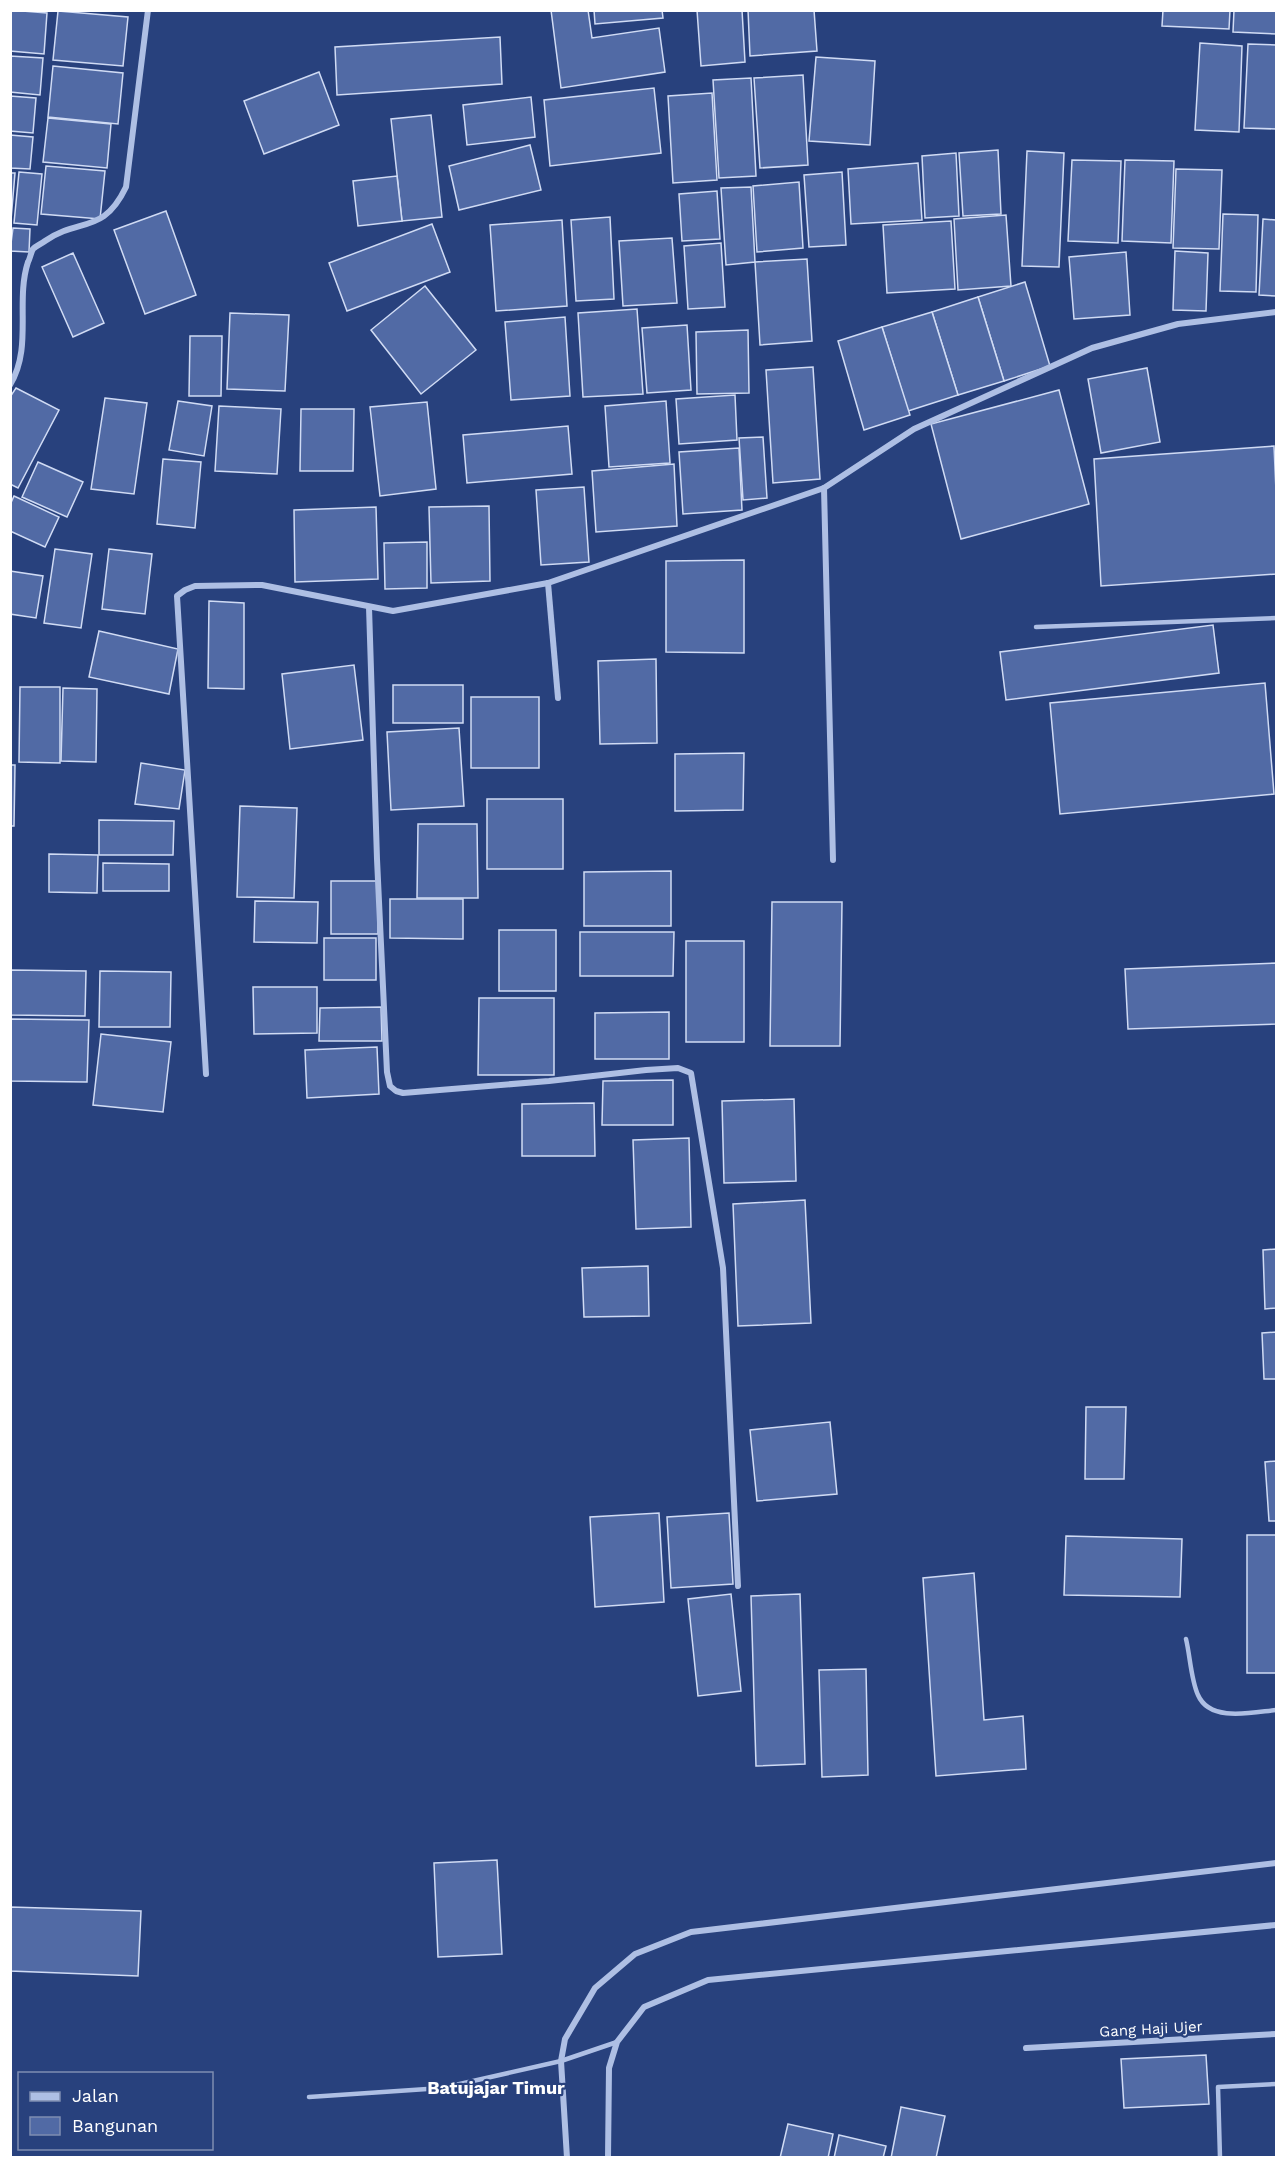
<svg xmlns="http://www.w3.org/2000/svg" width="1287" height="2168" viewBox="0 0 1287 2168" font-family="'Work Sans',sans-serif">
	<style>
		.building { fill: #516aa5; stroke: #d0dbf4; stroke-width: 1.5 }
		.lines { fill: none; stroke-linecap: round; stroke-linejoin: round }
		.lane { stroke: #aebfe4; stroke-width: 4.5 }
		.street { stroke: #aebfe4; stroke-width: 6 }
		.labels { text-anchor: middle; stroke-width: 4.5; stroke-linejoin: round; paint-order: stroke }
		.street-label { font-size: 15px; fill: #fff; stroke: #28417d }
		.quarter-label { font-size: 18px; font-weight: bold; fill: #fff; stroke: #28417d }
	</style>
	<rect width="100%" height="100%" fill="#28417d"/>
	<g class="building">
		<path d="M 10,10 L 47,13 L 44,54 L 10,51 Z"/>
		<path d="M 551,10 L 588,10 L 592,38 L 659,28 L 665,72 L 561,88 Z"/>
		<path d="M 594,10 L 662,10 L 663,18 L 595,24 Z"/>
		<path d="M 697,10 L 742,10 L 745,62 L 701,66 Z"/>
		<path d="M 748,10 L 814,10 L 817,51 L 750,56 Z"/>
		<path d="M 1163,10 L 1230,10 L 1229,29 L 1162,26 Z"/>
		<path d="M 1234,10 L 1276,10 L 1276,34 L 1233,32 Z"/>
		<path d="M 58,11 L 128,17 L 123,66 L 53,60 Z"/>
		<path d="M 500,37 L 502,84 L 337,95 L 335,47 Z"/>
		<path d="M 1200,43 L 1242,46 L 1239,132 L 1195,130 Z"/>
		<path d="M 1248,44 L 1276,45 L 1276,129 L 1244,128 Z"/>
		<path d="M 10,56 L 43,58 L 40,95 L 10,92 Z"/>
		<path d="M 816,57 L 875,61 L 870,145 L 809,141 Z"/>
		<path d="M 53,66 L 123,73 L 118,124 L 48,117 Z"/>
		<path d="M 319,72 L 339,125 L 264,154 L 244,101 Z"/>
		<path d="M 803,75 L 808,165 L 760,168 L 754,78 Z"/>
		<path d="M 751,78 L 756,176 L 719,178 L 713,80 Z"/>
		<path d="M 654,88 L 661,153 L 550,166 L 544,100 Z"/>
		<path d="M 712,93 L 717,180 L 673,183 L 668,96 Z"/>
		<path d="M 10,96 L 36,98 L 33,133 L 10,131 Z"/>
		<path d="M 531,97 L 535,137 L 467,145 L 463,105 Z"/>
		<path d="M 431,115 L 442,217 L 402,221 L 391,119 Z"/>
		<path d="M 48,118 L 111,124 L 107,168 L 43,162 Z"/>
		<path d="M 10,135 L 33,137 L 30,169 L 10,168 Z"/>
		<path d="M 530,145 L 541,190 L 459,210 L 449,166 Z"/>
		<path d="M 998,150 L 1001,214 L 963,216 L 959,153 Z"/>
		<path d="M 1027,151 L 1064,153 L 1059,267 L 1022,266 Z"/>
		<path d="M 956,153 L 959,216 L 925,218 L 922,156 Z"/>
		<path d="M 1072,160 L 1121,161 L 1118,243 L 1068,241 Z"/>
		<path d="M 1125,160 L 1174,161 L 1171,243 L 1122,241 Z"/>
		<path d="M 918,163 L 922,220 L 851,224 L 848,169 Z"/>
		<path d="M 46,166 L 105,171 L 100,219 L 41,214 Z"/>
		<path d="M 1176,169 L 1222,170 L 1219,249 L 1173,248 Z"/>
		<path d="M 19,172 L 42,174 L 37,225 L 14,223 Z"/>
		<path d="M 842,172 L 846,245 L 809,247 L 804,175 Z"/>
		<path d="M 10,173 L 15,173 L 11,220 L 10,220 Z"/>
		<path d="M 397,176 L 402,221 L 358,226 L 353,181 Z"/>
		<path d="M 799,182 L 803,248 L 757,252 L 753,186 Z"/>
		<path d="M 751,187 L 755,262 L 726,265 L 721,188 Z"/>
		<path d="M 717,191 L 720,239 L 682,241 L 679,194 Z"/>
		<path d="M 166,211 L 196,295 L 145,314 L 114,230 Z"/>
		<path d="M 1223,214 L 1258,215 L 1256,292 L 1220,291 Z"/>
		<path d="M 1006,215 L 1011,286 L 958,290 L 954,219 Z"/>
		<path d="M 610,217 L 614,299 L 576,301 L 571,220 Z"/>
		<path d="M 1263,219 L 1276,220 L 1276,296 L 1259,295 Z"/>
		<path d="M 562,220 L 567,306 L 496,311 L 490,225 Z"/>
		<path d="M 951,221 L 955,289 L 887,293 L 883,225 Z"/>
		<path d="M 432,224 L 450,272 L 347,311 L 329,263 Z"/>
		<path d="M 13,228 L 30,229 L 29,252 L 10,251 Z"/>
		<path d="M 672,238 L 677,303 L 623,306 L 619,241 Z"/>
		<path d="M 721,243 L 725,307 L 688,309 L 684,246 Z"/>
		<path d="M 1175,251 L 1208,253 L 1206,311 L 1173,310 Z"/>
		<path d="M 1126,252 L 1130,315 L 1074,319 L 1069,257 Z"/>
		<path d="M 73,253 L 104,323 L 73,337 L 42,267 Z"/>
		<path d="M 807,259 L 812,341 L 760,345 L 755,262 Z"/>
		<path d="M 1025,282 L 1050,366 L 1004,381 L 978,297 Z"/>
		<path d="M 425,286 L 476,350 L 421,394 L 371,330 Z"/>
		<path d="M 978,297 L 1004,381 L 958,395 L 932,312 Z"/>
		<path d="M 637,309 L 643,394 L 583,397 L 578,313 Z"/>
		<path d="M 932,312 L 958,395 L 908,411 L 882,327 Z"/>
		<path d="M 230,313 L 289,315 L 285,391 L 227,389 Z"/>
		<path d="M 565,317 L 570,396 L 511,400 L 505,322 Z"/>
		<path d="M 687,325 L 691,390 L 647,393 L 642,328 Z"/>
		<path d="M 882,327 L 910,415 L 864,430 L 838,341 Z"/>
		<path d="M 748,330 L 749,393 L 697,394 L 696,332 Z"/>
		<path d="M 190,336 L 222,336 L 221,396 L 189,396 Z"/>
		<path d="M 813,367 L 820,479 L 773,483 L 766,370 Z"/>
		<path d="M 1147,368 L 1160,442 L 1101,453 L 1088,379 Z"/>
		<path d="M 16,388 L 59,410 L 18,488 L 10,484 L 10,397 Z"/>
		<path d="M 1059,390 L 1089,504 L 961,539 L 931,424 Z"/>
		<path d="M 735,395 L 737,440 L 679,444 L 676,399 Z"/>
		<path d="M 105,398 L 147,403 L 134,494 L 91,489 Z"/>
		<path d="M 178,401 L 212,406 L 204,456 L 169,450 Z"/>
		<path d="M 666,401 L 670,463 L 609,467 L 605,406 Z"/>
		<path d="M 427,402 L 436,489 L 380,496 L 370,407 Z"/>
		<path d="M 219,406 L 281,409 L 277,474 L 215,471 Z"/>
		<path d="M 301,409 L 354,409 L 353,471 L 300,471 Z"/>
		<path d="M 568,426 L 572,474 L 467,483 L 463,435 Z"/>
		<path d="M 763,437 L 767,498 L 743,500 L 739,438 Z"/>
		<path d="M 1274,446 L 1276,491 L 1276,574 L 1101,586 L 1094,459 Z"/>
		<path d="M 739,448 L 742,510 L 683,514 L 679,452 Z"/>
		<path d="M 163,459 L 201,462 L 195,528 L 157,524 Z"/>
		<path d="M 38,462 L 83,482 L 67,517 L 22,497 Z"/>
		<path d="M 674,464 L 677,526 L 596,532 L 592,471 Z"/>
		<path d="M 584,487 L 589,562 L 541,565 L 536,490 Z"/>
		<path d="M 14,496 L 59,517 L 45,547 L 10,531 L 10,505 Z"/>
		<path d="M 489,506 L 490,581 L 431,583 L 429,507 Z"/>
		<path d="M 376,507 L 378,579 L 295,582 L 294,510 Z"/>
		<path d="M 427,542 L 427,588 L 385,589 L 384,543 Z"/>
		<path d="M 55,549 L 92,554 L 81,628 L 44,623 Z"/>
		<path d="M 109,549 L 152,554 L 145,614 L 102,609 Z"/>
		<path d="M 744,560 L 744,653 L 666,652 L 666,561 Z"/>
		<path d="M 10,571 L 43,576 L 36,618 L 10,614 Z"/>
		<path d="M 209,601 L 244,603 L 244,689 L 208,688 Z"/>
		<path d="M 1213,625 L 1219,673 L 1006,700 L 1000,652 Z"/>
		<path d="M 99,631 L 178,649 L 169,694 L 89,677 Z"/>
		<path d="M 656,659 L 657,743 L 600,744 L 598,661 Z"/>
		<path d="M 354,665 L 363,740 L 290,749 L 282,674 Z"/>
		<path d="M 1265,683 L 1274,794 L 1060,814 L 1050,703 Z"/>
		<rect x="393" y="685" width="70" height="38"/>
		<path d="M 20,687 L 60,687 L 60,763 L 19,762 Z"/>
		<path d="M 63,688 L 97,689 L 96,762 L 61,761 Z"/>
		<rect x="471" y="697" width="68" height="71"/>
		<path d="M 459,728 L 464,806 L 391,810 L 387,732 Z"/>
		<path d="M 744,753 L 743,810 L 675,811 L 675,754 Z"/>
		<path d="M 141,763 L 185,770 L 179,809 L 135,804 Z"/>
		<path d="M 10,765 L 15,765 L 14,826 L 10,826 Z"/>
		<rect x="487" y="799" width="76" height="70"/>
		<path d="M 240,806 L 297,808 L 294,898 L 237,897 Z"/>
		<path d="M 99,820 L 174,821 L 173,855 L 99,855 Z"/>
		<path d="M 418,824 L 477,824 L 478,898 L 417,898 Z"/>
		<path d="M 49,854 L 98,855 L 97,893 L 49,892 Z"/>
		<path d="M 103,863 L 169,864 L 169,891 L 103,891 Z"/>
		<path d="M 671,871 L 671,926 L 584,926 L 584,872 Z"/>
		<rect x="331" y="881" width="47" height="53"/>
		<path d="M 390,899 L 463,899 L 463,939 L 390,938 Z"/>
		<path d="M 255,901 L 318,902 L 317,943 L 254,942 Z"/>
		<path d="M 772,902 L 842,902 L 840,1046 L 770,1046 Z"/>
		<rect x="499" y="930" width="57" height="61"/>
		<path d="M 580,932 L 674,932 L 673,976 L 580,976 Z"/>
		<rect x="324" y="938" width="52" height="42"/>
		<rect x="686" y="941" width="58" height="101"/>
		<path d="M 1276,963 L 1276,1024 L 1128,1029 L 1125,969 Z"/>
		<path d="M 10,970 L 86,971 L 85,1016 L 10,1015 Z"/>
		<path d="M 100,971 L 171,972 L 170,1027 L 99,1027 Z"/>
		<path d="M 253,987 L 317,987 L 317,1033 L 254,1034 Z"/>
		<path d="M 479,998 L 554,998 L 554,1075 L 478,1075 Z"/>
		<path d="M 381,1007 L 382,1041 L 319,1041 L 320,1008 Z"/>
		<path d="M 669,1012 L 669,1059 L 595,1059 L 595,1013 Z"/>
		<path d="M 10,1019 L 89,1020 L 87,1082 L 10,1081 Z"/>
		<path d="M 101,1034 L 171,1042 L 163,1112 L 93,1105 Z"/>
		<path d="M 377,1047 L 379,1094 L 307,1098 L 305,1050 Z"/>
		<path d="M 673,1080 L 673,1125 L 602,1125 L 603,1081 Z"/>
		<path d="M 794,1099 L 796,1181 L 724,1183 L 722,1101 Z"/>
		<path d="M 594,1103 L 595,1156 L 522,1156 L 522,1104 Z"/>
		<path d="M 689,1138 L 691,1227 L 636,1229 L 633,1140 Z"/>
		<path d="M 805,1200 L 811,1323 L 738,1326 L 733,1204 Z"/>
		<path d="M 1276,1249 L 1276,1308 L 1265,1309 L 1263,1250 Z"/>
		<path d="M 648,1266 L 649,1316 L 584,1317 L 582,1268 Z"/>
		<path d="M 1276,1332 L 1276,1379 L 1264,1379 L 1262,1333 Z"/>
		<path d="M 1086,1407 L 1126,1407 L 1124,1479 L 1085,1479 Z"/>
		<path d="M 830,1422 L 837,1494 L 757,1501 L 750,1430 Z"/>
		<path d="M 1276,1461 L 1276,1521 L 1269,1521 L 1265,1462 Z"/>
		<path d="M 659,1513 L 664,1602 L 595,1607 L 590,1517 Z"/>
		<path d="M 729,1513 L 733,1584 L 671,1588 L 667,1517 Z"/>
		<rect x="1247" y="1535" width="29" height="138"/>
		<path d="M 1066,1536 L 1182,1539 L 1180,1597 L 1064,1595 Z"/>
		<path d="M 974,1573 L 984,1720 L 1023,1716 L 1026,1769 L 936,1776 L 923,1578 Z"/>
		<path d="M 731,1594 L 741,1691 L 698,1696 L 688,1599 Z"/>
		<path d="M 800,1594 L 805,1764 L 756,1766 L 751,1596 Z"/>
		<path d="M 866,1669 L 868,1775 L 822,1777 L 819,1670 Z"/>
		<path d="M 497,1860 L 502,1954 L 438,1957 L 434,1863 Z"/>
		<path d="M 10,1907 L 141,1911 L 138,1976 L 10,1971 Z"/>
		<path d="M 1206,2055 L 1209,2104 L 1124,2108 L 1121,2059 Z"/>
		<path d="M 901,2107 L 945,2116 L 936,2158 L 891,2158 Z"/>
		<path d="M 788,2124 L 833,2134 L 828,2158 L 780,2158 Z"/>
		<path d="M 839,2135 L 886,2146 L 883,2158 L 834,2158 Z"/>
	</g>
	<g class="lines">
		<g class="lane">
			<path d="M 1036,627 L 1276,618"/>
			<path d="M 1186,1639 C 1190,1655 1191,1680 1198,1695 C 1210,1723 1254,1712 1276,1710"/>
			<path d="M 309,2097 L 442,2088 L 561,2061 L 617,2042"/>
			<path d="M 1220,2158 L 1218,2087 L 1276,2084"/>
		</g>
		<g class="street">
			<path d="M 10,385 C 33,347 15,302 28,262 C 30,259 31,252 33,249 C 36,246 41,244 45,241 C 80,217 103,235 126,187 L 148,10"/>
			<path d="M 824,488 L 833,860"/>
			<path d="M 548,583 L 558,698"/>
			<path d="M 369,607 L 377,859 L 387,1072 L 390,1086 L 396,1091 L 403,1093 L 549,1081 L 646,1070 L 678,1068 L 691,1073 L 723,1268 L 738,1586"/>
			<path d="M 206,1074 L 177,596 L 185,590 L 195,586 L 262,585 L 393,611 L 548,583 L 824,488 L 914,429 L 1092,348 L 1178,324 L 1276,312"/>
			<path d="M 1026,2048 L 1276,2034"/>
			<path d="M 567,2158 L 561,2061 L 565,2039 L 595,1988 L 635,1954 L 691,1932 L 1276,1863"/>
			<path d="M 608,2158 L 609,2068 L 617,2042 L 644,2007 L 708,1980 L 1276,1925"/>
		</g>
	</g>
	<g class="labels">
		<g class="street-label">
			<text transform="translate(1151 2029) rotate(-3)" y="5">Gang Haji Ujer</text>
		</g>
		<g class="quarter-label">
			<text x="496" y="2094">Batujajar Timur</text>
		</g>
	</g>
	<rect width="1287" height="2168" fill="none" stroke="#ffffff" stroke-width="24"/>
	<rect x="18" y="2072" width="195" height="78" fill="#28417d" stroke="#7e8db1" stroke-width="1.5"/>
	<rect x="30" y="2092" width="30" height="9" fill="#aebfe4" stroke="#7e8db1" stroke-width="1.5"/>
	<text x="72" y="2102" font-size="18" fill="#ffffff">Jalan</text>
	<rect x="30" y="2117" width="30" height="18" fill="#516aa5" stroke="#7e8db1" stroke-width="1.5"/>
	<text x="72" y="2132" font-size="18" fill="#ffffff">Bangunan</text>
</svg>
